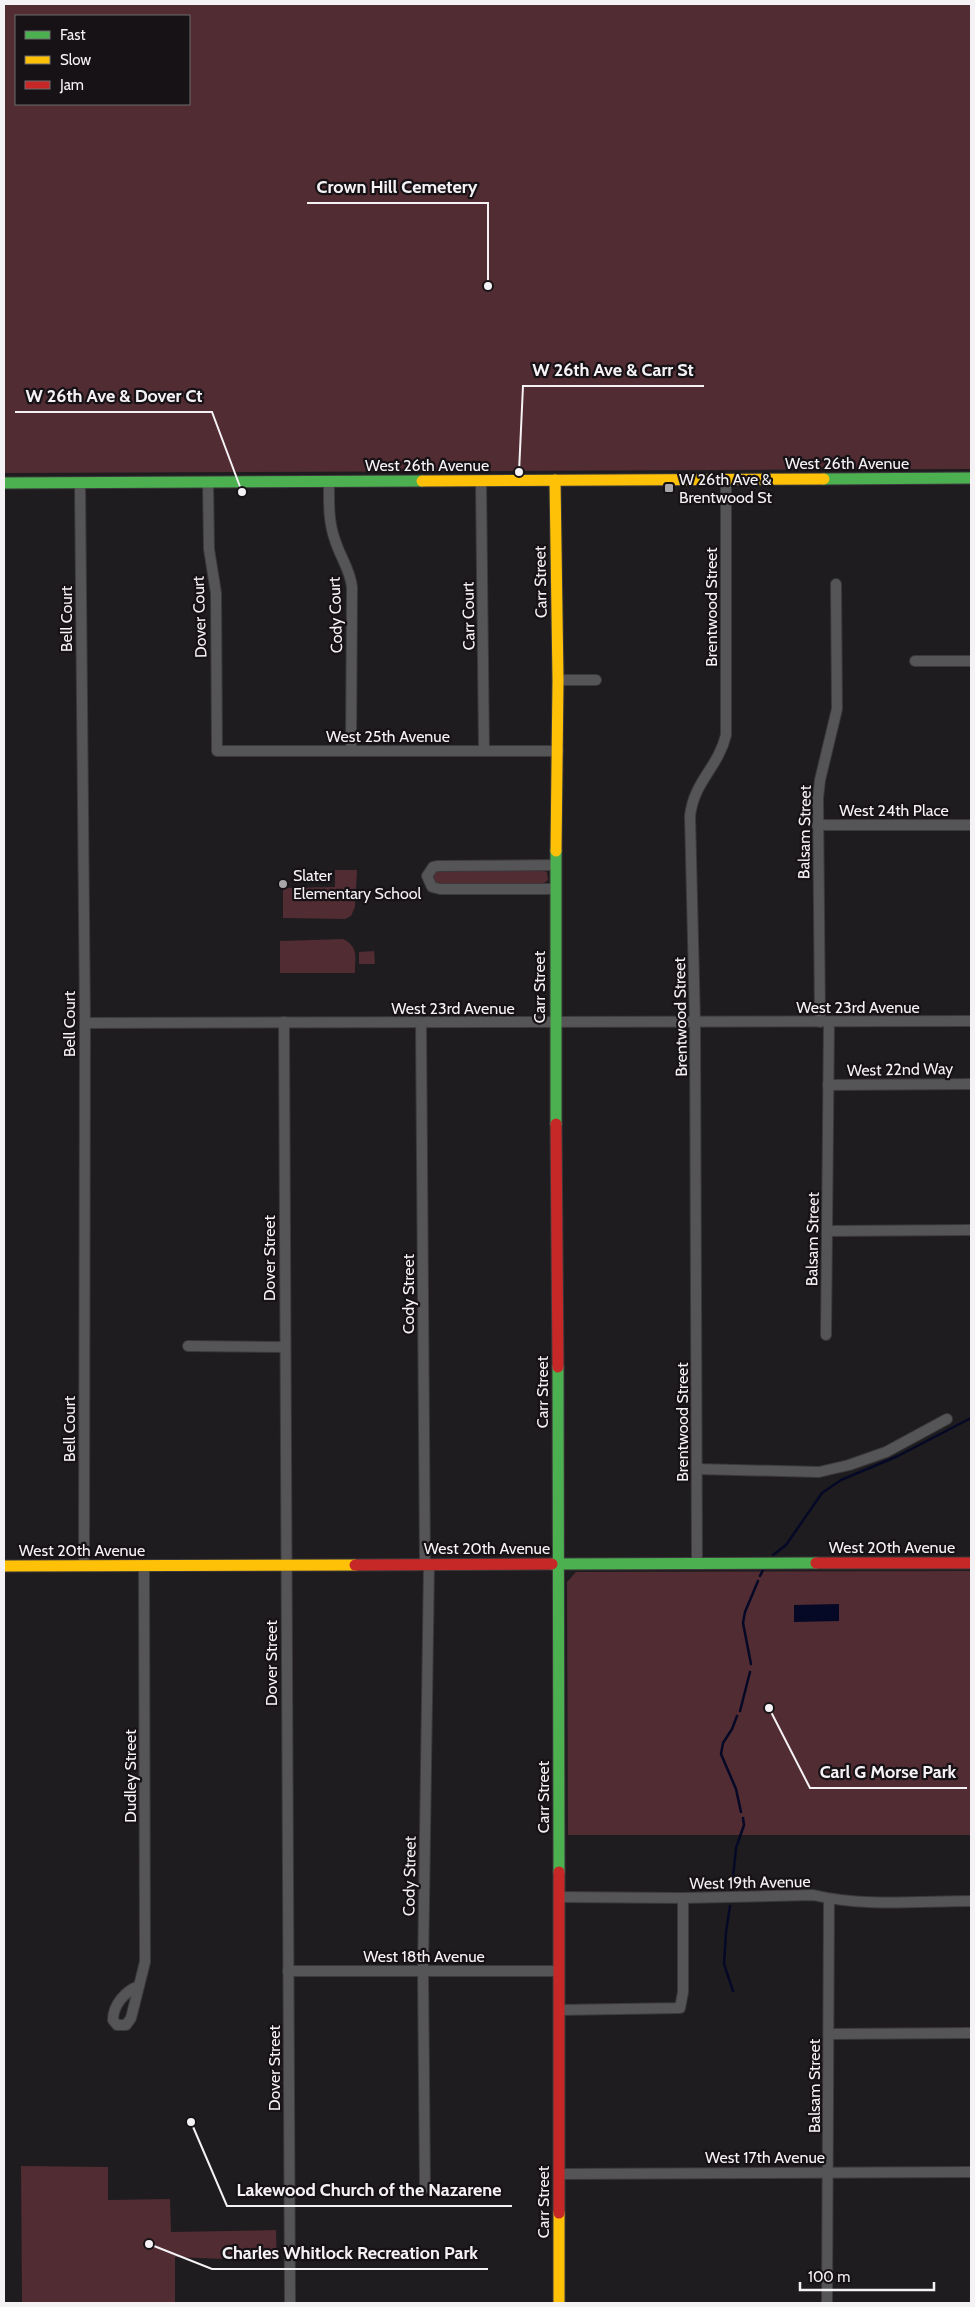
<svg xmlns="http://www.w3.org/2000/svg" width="975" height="2307" viewBox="0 0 975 2307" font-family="Cabin,sans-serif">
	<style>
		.green { fill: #512c32; fill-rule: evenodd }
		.water { fill: #050926 }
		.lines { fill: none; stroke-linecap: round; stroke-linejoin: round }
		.stream { stroke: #050926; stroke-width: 2.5 }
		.street-casing { stroke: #3b393b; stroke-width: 12 }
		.fast-casing { stroke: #3b393b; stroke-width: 13 }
		.slow-casing { stroke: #3b393b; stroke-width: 13 }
		.jam-casing { stroke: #3b393b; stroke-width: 13 }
		.street { stroke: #555456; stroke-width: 10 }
		.fast { stroke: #4caf50; stroke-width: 11 }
		.slow { stroke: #ffc107; stroke-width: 11 }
		.jam { stroke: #c62828; stroke-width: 11 }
		.poi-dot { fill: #aaa7ab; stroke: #161216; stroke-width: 2 }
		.labels { text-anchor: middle; stroke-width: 4.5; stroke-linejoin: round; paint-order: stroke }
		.street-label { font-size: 16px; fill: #f5f2f6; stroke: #161216 }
		.poi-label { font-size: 16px; fill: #f5f2f6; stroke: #161216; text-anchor: start }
		.leader { fill: none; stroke: #f5f2f6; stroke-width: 2 }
		.callout-dot { fill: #f5f2f6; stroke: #161216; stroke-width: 2 }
		.callout-label { font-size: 18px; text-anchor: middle; font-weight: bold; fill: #f5f2f6; stroke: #161216; stroke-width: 4.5; stroke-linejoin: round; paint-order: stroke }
	</style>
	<rect width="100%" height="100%" fill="#1e1c1f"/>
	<g class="green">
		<path d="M 4,4 L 971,4 L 971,469 L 4,473 ZM 16,16 L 189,16 L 189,104 L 16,104 Z"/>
		<path d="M 335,870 L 357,870 L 355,907 L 351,916 L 345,919 L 283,918 L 283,888 L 335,887 Z"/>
		<path d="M 541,870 L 547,872 L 548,880 L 543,884 L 440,885 L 434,883 L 432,877 L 435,871 Z"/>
		<path d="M 343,939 C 359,947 355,957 355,973 L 280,973 L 280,941 Z"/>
		<path d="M 374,951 L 375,964 L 359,964 L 359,952 Z"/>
		<path d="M 971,1571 L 971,1835 L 568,1835 L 567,1582 L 576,1572 Z"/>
		<path d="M 21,2166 L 108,2167 L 108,2200 L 170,2199 L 171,2232 L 276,2230 L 277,2261 L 175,2257 L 175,2303 L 22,2303 Z"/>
	</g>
	<path class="water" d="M 839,1604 L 839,1621 L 794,1622 L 794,1605 Z"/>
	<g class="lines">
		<g class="stream">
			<path d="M 773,1555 L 786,1545 L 822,1493 L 841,1480 L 898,1456 L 971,1418"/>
			<path d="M 760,1576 L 763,1570"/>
			<path d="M 751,1664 L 743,1623 L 745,1612 L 758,1581"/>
			<path d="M 740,1711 L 750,1672"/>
			<path d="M 737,1716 L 732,1729 L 723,1743 L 721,1754 L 736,1789 L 741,1812"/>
			<path d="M 732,1888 L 736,1848 L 744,1825 L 743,1818"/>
			<path d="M 730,1906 L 726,1932 L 724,1964 L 733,1991"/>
		</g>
		<defs>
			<g id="street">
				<path d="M 481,481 L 484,750"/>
				<path d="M 208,482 L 209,549 L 216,593 L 217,751 L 558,751"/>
				<path d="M 329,482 C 329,501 328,521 335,540 C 340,557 350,569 352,587 L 351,751"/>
				<path d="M 80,483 L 85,1023 L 84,1566"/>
				<path d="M 915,661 L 971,661"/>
				<path d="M 558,680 L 596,680"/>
				<path d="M 817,825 L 971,825"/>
				<path d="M 555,889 L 440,889 L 432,887 L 427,876 L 433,867 L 438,866 L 555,865"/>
				<path d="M 284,1022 L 290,2303"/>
				<path d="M 820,1022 L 818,798 L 820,780 L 837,709 L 836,584"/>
				<path d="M 85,1023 L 971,1021"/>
				<path d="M 421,1023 L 425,1565"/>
				<path d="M 828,1085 L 971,1084"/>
				<path d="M 827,1231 L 971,1230"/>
				<path d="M 826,1335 L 829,1022"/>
				<path d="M 188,1346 L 285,1347"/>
				<path d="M 697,1469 L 819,1472 L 849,1465 L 886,1452 L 947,1419"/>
				<path d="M 697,1564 L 695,1021 L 690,816 C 694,781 718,768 726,735 L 726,479"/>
				<path d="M 559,1897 L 683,1898 L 813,1895 C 864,1907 919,1901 971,1901"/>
				<path d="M 288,1971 L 559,1971"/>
				<path d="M 139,1986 C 125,1991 113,2005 113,2020 L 117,2025 L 126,2025 L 131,2018 L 145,1962 L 144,1566"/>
				<path d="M 559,2010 L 680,2008 L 683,1992 L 683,1898"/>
				<path d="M 830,2034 L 971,2033"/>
				<path d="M 559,2174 L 971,2172"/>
				<path d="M 425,2188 L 423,1970 L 429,1565"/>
				<path d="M 827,2303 L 829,1899"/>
			</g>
			<g id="fast">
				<path d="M 824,479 L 971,478"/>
				<path d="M 4,483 L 422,481"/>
				<path d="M 556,851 L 556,1124"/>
				<path d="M 558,1367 L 559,1872"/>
				<path d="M 552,1564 L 816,1563"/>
			</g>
			<g id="slow">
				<path d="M 555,480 L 558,680 L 556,851"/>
				<path d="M 422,481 L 824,479"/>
				<path d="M 4,1566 L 355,1565"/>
				<path d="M 559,2213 L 559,2303"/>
			</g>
			<g id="jam">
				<path d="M 556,1124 L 558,1367"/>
				<path d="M 816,1563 L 971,1563"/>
				<path d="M 355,1565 L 552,1564"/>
				<path d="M 559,1872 L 559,2213"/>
			</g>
		</defs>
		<use href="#street" class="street-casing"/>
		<use href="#fast" class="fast-casing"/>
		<use href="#slow" class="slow-casing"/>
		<use href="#jam" class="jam-casing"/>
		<use href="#street" class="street"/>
		<use href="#fast" class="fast"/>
		<use href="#slow" class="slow"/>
		<use href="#jam" class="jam"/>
	</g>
	<g class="poi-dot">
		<rect x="664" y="483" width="10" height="10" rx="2.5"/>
		<circle cx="283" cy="884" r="5"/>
	</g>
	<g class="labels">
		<g class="street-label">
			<text x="847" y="469">West 26th Avenue</text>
			<text x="427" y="471">West 26th Avenue</text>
			<text transform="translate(540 582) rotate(-91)" y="6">Carr Street</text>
			<text transform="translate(711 607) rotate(-90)" y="6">Brentwood Street</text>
			<text transform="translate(335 615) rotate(-92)" y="6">Cody Court</text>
			<text transform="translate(468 616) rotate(-91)" y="6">Carr Court</text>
			<text transform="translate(199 617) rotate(-92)" y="6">Dover Court</text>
			<text transform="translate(66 619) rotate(-90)" y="6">Bell Court</text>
			<text x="388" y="742">West 25th Avenue</text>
			<text x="894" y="816">West 24th Place</text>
			<text transform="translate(804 832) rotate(-89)" y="6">Balsam Street</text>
			<text transform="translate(539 987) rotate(-90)" y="6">Carr Street</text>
			<text x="858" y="1013">West 23rd Avenue</text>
			<text x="453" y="1014">West 23rd Avenue</text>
			<text transform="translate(680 1017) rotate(-91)" y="6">Brentwood Street</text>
			<text transform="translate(69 1024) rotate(-90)" y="6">Bell Court</text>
			<text transform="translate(900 1069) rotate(-1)" y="6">West 22nd Way</text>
			<text transform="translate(812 1239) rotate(-89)" y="6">Balsam Street</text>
			<text transform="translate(269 1258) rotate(-90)" y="6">Dover Street</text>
			<text transform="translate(408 1294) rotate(-90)" y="6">Cody Street</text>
			<text transform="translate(542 1392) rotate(-90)" y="6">Carr Street</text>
			<text transform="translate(682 1422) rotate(-90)" y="6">Brentwood Street</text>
			<text transform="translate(69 1429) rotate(-90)" y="6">Bell Court</text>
			<text x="892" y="1553">West 20th Avenue</text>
			<text x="487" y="1554">West 20th Avenue</text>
			<text x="82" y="1556">West 20th Avenue</text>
			<text transform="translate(271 1663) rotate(-90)" y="6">Dover Street</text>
			<text transform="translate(130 1776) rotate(-90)" y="6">Dudley Street</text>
			<text transform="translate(543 1797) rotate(-90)" y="6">Carr Street</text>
			<text transform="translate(409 1876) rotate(-89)" y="6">Cody Street</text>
			<text transform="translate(750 1882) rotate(-1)" y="6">West 19th Avenue</text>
			<text x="424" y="1962">West 18th Avenue</text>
			<text transform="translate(274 2068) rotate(-90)" y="6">Dover Street</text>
			<text transform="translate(814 2086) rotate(-90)" y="6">Balsam Street</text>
			<text x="765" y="2163">West 17th Avenue</text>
			<text transform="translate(543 2202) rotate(-90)" y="6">Carr Street</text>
		</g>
		<g class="poi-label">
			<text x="679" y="485">W 26th Ave &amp;<tspan x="679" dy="18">Brentwood St</tspan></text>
			<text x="293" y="881">Slater<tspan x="293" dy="18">Elementary School</tspan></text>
		</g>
	</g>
	<path class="leader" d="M488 286L488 203H307M519 472L523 386H704M242 492L212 412H15M769 1708L810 1788H967M191 2122L227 2206H512M149 2244L212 2269H488"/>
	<g class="callout-dot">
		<circle cx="488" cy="286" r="5"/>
		<circle cx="519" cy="472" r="5"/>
		<circle cx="242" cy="492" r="5"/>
		<circle cx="769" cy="1708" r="5"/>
		<circle cx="191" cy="2122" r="5"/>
		<circle cx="149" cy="2244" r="5"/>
	</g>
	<g class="callout-label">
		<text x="397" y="193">Crown Hill Cemetery</text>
		<text x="613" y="376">W 26th Ave &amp; Carr St</text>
		<text x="114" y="402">W 26th Ave &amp; Dover Ct</text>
		<text x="888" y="1778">Carl G Morse Park</text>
		<text x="369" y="2196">Lakewood Church of the Nazarene</text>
		<text x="350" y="2259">Charles Whitlock Recreation Park</text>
	</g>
	<rect width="975" height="2307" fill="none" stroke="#f5f2f6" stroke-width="10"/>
	<rect x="15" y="15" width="175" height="90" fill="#161216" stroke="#6f6c70"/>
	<rect x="25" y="31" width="25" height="8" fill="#4caf50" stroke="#6f6c70"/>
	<text x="60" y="40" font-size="15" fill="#f5f2f6">Fast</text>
	<rect x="25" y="56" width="25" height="8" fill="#ffc107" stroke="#6f6c70"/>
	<text x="60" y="65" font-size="15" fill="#f5f2f6">Slow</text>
	<rect x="25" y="81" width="25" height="8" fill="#c62828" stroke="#6f6c70"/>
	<text x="60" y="90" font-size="15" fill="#f5f2f6">Jam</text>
	<path d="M800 2282v8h134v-8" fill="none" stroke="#f5f2f6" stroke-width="2.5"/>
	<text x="808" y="2282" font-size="15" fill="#f5f2f6" stroke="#161216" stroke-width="4" paint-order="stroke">100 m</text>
</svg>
